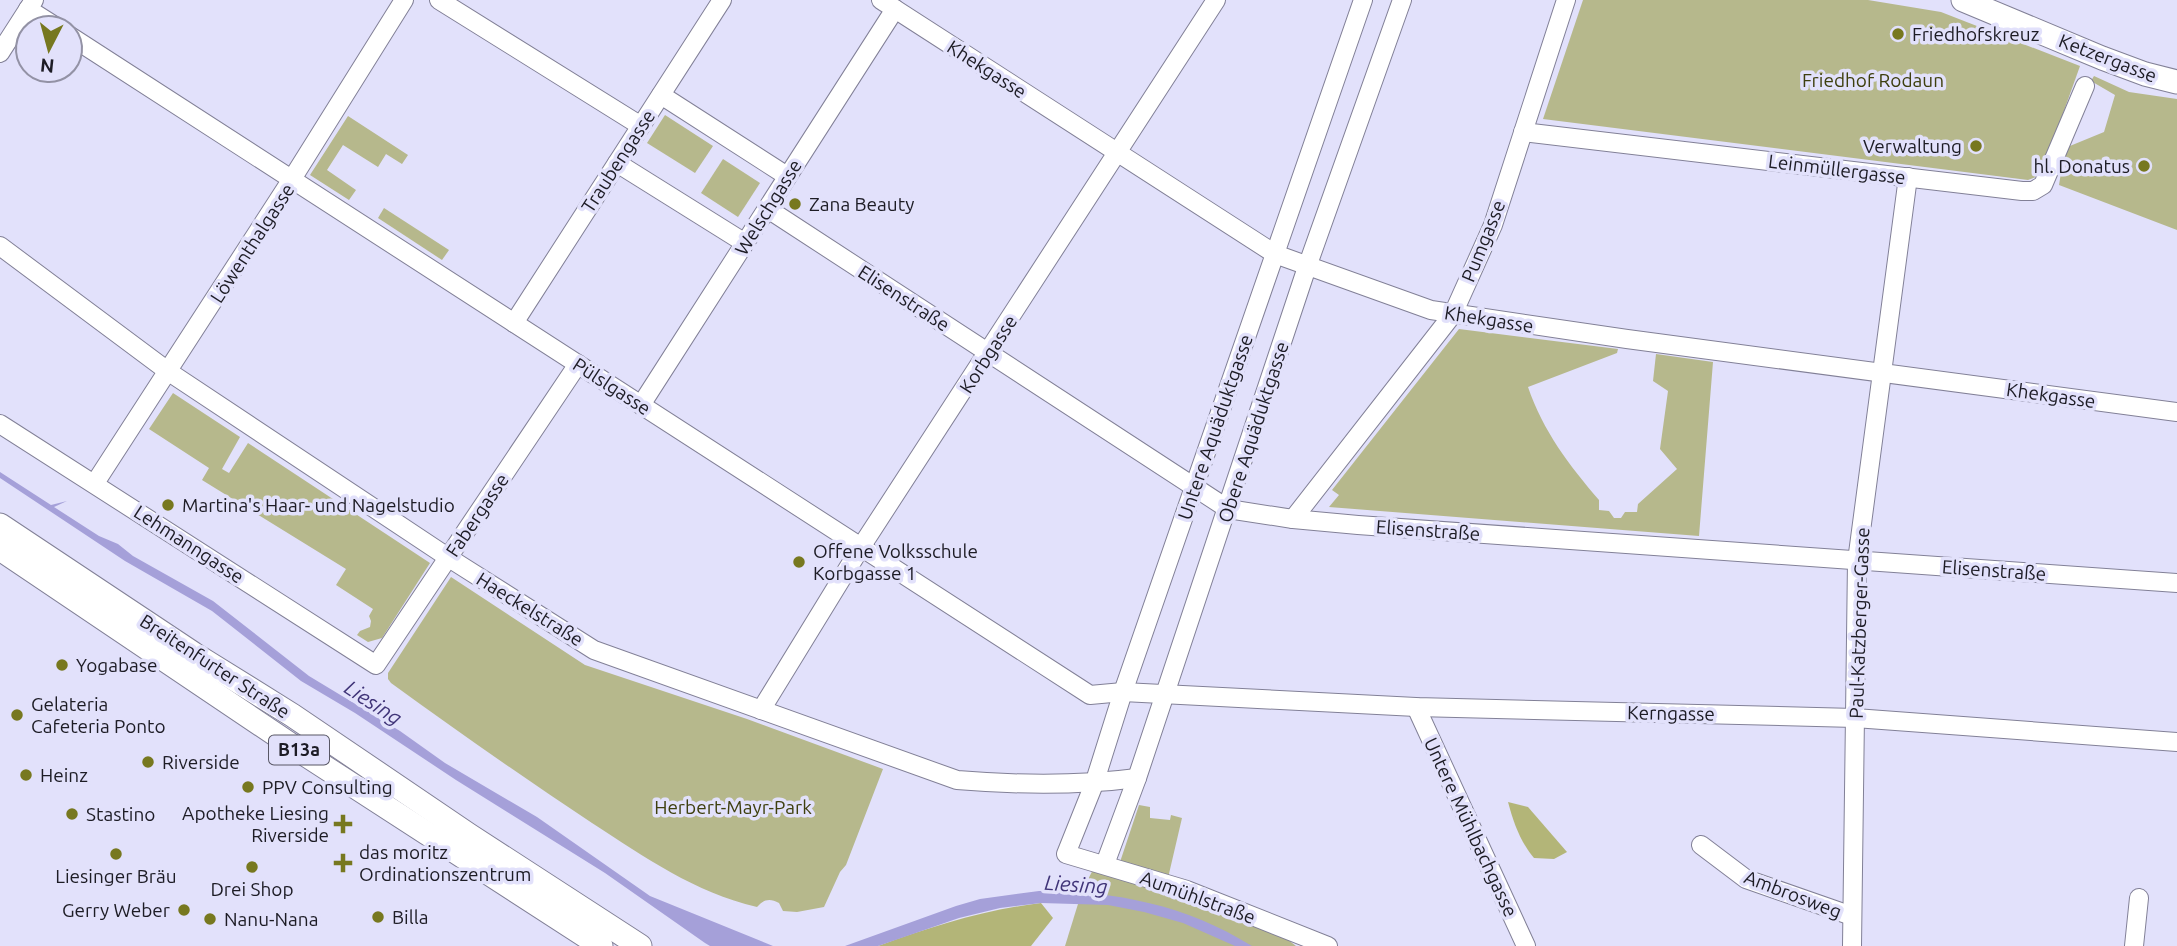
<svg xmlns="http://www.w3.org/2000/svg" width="2177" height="946" viewBox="0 0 2177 946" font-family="Ubuntu,sans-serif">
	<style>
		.green { fill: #b6b88c }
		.forest { fill: #b3b578 }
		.water { fill: #a5a0d9 }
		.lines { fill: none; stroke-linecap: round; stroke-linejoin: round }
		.minor-casing { stroke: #828097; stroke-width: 20 }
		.major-casing { stroke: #828097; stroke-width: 25 }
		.minor { stroke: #fff; stroke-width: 18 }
		.major { stroke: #fff; stroke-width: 23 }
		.poi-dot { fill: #77781f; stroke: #e2e1fb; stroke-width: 2.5 }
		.labels { text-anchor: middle; stroke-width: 7; stroke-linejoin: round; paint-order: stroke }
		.shield { fill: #e2e1fb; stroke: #585765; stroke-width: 2 }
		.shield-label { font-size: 18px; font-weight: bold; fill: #1d1c25 }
		.poi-label { font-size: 19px; fill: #1d1c25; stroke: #e2e1fb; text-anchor: start }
		.street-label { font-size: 19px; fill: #1d1c25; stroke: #e2e1fb }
		.park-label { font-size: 19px; fill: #3e3f0e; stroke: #e2e1fb }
		.water-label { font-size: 21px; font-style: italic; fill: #403478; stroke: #e2e1fb }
	</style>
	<rect width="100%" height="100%" fill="#e2e1fb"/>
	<g class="green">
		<path d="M 1583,0 L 1868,0 L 1941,12 L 2080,66 L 2041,175 L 2028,180 L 1543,119 Z"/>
		<path d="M 2094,76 L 2129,92 L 2177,99 L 2177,230 L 2059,185 L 2065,148 L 2104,132 L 2115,95 L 2091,81 Z"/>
		<path d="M 665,115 L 713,146 L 695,173 L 647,143 Z"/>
		<path d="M 348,116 L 408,155 L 402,164 L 386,154 L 378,167 L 343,145 L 327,170 L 356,190 L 349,200 L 310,175 Z"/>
		<path d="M 723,159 L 760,183 L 738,217 L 701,193 Z"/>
		<path d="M 384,208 L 449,250 L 442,260 L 378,218 Z"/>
		<path d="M 1459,329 L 1618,349 L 1617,353 L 1528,387 C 1543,431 1569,465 1599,500 L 1599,510 L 1609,511 L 1614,518 L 1621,518 L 1625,512 L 1637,512 L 1638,504 L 1677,469 L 1660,449 L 1668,391 L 1653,381 L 1656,354 L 1713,362 L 1699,536 L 1329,507 L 1339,495 L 1332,490 Z"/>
		<path d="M 173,393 L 240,437 L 222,469 L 229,473 L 248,443 L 430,563 L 382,638 L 368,642 L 357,635 L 360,631 L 370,627 L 371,621 L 369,616 L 373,609 L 336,585 L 346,569 L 202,480 L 209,468 L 149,429 Z"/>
		<path d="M 451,577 L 585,665 L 747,719 L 883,769 L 846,865 L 840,872 L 824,907 L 797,912 L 783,911 L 779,903 C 770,898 764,899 757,907 C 694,892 646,858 592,823 C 524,778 457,731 391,683 L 388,679 L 388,673 Z"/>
		<path d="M 1139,805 L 1150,807 L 1150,818 L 1170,820 L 1171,815 L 1182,818 L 1168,878 L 1120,862 Z"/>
		<path d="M 1097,862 L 1287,939 L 1296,946 L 1065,946 L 1082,891 Z"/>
	</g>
	<g class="forest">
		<path d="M 1508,802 L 1528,807 L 1567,852 L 1554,859 L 1534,858 C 1520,841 1514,824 1508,802 Z"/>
		<path d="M 1041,903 L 1053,918 L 1031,946 L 878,946 C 933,926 983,910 1041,903 Z"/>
	</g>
	<g class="water">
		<path d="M 0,472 L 51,505 L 67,501 L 54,507 L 99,536 L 118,544 L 133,556 L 213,601 L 309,676 L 400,731 L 445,763 L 537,817 L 650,896 L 773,946 L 710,946 L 705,943 L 605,873 L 456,780 L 355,713 L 301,681 L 212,611 L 125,561 L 0,478 Z"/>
		<path d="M 1039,891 C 1116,891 1186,905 1252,946 L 1235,946 L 1183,923 L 1144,912 L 1108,905 L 1041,903 L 1000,908 L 959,918 L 878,946 L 845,946 L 956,906 L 980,899 Z"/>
	</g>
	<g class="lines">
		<defs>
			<g id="minor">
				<path d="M 439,0 L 641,126"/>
				<path d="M 881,0 L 1275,254 L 1431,310 L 1627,339 L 2177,412"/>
				<path d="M 28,9 L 58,28"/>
				<path d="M 70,36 L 1090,695 L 1123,692 L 1416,707 L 1855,718 L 2177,742"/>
				<path d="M 0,53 L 34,0"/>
				<path d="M 661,95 L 787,176"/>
				<path d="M 1523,132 L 2022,191 L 2033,191 L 2043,185 L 2085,86"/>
				<path d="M 617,163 L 745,243"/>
				<path d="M 768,209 L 1228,509 L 1293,519 L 1358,525 L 2177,583"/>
				<path d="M 0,246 L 169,372 L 449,558 L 594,650 L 957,780 C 1018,785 1077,786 1137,778"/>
				<path d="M 514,323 L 722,0"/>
				<path d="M 641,405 L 895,9"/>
				<path d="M 0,424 L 376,665 L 578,364"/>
				<path d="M 95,483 L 292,179 L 404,0"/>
				<path d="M 1293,519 L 1453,314 L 1493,225 L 1566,0"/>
				<path d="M 1416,707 L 1526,946"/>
				<path d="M 761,710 L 861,547 L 1216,0"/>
				<path d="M 1701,845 L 1746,879 L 1852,916"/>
				<path d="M 1105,864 L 1137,778 L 1307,267 L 1402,0"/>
				<path d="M 1328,946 L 1187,890 L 1066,854 L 1094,784 L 1123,692 L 1363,0"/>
				<path d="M 1852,946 L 1857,561 L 1908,177"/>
				<path d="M 2134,946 L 2139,898"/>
			</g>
			<g id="major">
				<path d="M 1963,0 L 2102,58 L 2145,74 L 2177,82"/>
				<path d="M 0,525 L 194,654 L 292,715 L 469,835 L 640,946"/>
				<path d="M 0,549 L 306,755 L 601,946"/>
			</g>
		</defs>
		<use href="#minor" class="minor-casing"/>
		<use href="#major" class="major-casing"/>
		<use href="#minor" class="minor"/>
		<use href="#major" class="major"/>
	</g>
	<g class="poi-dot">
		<circle cx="1898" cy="34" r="7"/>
		<circle cx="1976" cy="146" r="7"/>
		<circle cx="2144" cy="166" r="7"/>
		<circle cx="795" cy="204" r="7"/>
		<circle cx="168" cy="505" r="7"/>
		<circle cx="799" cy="562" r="7"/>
		<circle cx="62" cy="665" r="7"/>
		<circle cx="17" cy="715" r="7"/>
		<circle cx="148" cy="762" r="7"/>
		<circle cx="26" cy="775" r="7"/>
		<circle cx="248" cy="787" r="7"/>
		<circle cx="72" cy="814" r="7"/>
		<path d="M339.5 813.5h7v7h7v7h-7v7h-7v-7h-7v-7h7z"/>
		<circle cx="116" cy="854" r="7"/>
		<path d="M339.5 852.5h7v7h7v7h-7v7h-7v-7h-7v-7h7z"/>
		<circle cx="252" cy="867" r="7"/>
		<circle cx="184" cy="910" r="7"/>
		<circle cx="378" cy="917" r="7"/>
		<circle cx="210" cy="919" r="7"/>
	</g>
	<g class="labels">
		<rect class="shield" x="269" y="735.5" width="60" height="29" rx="5"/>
		<g class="shield-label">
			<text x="299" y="756">B13a</text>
		</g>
		<g class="poi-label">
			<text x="1912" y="41">Friedhofskreuz</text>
			<text x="1962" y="153" text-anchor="end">Verwaltung</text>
			<text x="2130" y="173" text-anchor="end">hl. Donatus</text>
			<text x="809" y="211">Zana Beauty</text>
			<text x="182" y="512">Martina's Haar- und Nagelstudio</text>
			<text x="813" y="558">Offene Volksschule<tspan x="813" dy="22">Korbgasse 1</tspan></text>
			<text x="76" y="672">Yogabase</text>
			<text x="31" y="711">Gelateria<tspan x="31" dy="22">Cafeteria Ponto</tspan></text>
			<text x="162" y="769">Riverside</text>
			<text x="40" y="782">Heinz</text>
			<text x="262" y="794">PPV Consulting</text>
			<text x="329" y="820" text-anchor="end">Apotheke Liesing<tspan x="329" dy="22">Riverside</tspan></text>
			<text x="86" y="821">Stastino</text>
			<text x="359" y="859">das moritz<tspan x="359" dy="22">Ordinationszentrum</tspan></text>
			<text x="116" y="883" text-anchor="middle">Liesinger Bräu</text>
			<text x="252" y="896" text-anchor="middle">Drei Shop</text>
			<text x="170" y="917" text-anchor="end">Gerry Weber</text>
			<text x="392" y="924">Billa</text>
			<text x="224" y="926">Nanu-Nana</text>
		</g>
		<g class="street-label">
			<text transform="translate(2108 58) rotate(21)" y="7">Ketzergasse</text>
			<text transform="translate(987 69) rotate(33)" y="7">Khekgasse</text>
			<text transform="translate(618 161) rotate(-57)" y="7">Traubengasse</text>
			<text transform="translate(1837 169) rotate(7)" y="7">Leinmüllergasse</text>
			<text transform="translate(768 207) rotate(-58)" y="7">Welschgasse</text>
			<text transform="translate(1483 241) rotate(-68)" y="7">Pumgasse</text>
			<text transform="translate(252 243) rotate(-57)" y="7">Löwenthalgasse</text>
			<text transform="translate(904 298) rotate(33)" y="7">Elisenstraße</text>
			<text transform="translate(1489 319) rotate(9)" y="7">Khekgasse</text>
			<text transform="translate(988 354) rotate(-57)" y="7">Korbgasse</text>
			<text transform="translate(612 386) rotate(33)" y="7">Pülslgasse</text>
			<text transform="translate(2051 395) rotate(8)" y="7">Khekgasse</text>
			<text transform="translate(1215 427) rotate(-71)" y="7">Untere Aquäduktgasse</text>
			<text transform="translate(1253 432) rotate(-72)" y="7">Obere Aquäduktgasse</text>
			<text transform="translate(477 515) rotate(-56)" y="7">Fabergasse</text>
			<text transform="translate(1428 530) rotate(4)" y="7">Elisenstraße</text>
			<text transform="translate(189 544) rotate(33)" y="7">Lehmanngasse</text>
			<text transform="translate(1994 570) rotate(4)" y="7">Elisenstraße</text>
			<text transform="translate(530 609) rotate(32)" y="7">Haeckelstraße</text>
			<text transform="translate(1859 623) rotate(-88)" y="7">Paul-Katzberger-Gasse</text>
			<text transform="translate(215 666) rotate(33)" y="7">Breitenfurter Straße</text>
			<text transform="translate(1671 713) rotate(1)" y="7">Kerngasse</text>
			<text transform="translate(1471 827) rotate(65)" y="7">Untere Mühlbachgasse</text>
			<text transform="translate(1793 894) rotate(21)" y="7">Ambrosweg</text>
			<text transform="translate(1198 897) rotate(20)" y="7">Aumühlstraße</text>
		</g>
		<g class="park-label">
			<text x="1873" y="87">Friedhof Rodaun</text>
			<text x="733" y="814">Herbert-Mayr-Park</text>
		</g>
		<g class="water-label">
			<text transform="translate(373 703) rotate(33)" y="7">Liesing</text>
			<text transform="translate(1076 885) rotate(4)" y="7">Liesing</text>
		</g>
	</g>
	<g transform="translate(49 49) rotate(186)"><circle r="33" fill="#e2e1fb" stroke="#9392a5" stroke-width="2"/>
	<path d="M0-5L12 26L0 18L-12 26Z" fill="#77781f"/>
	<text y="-10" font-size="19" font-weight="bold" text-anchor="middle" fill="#1d1c25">N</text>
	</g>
</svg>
